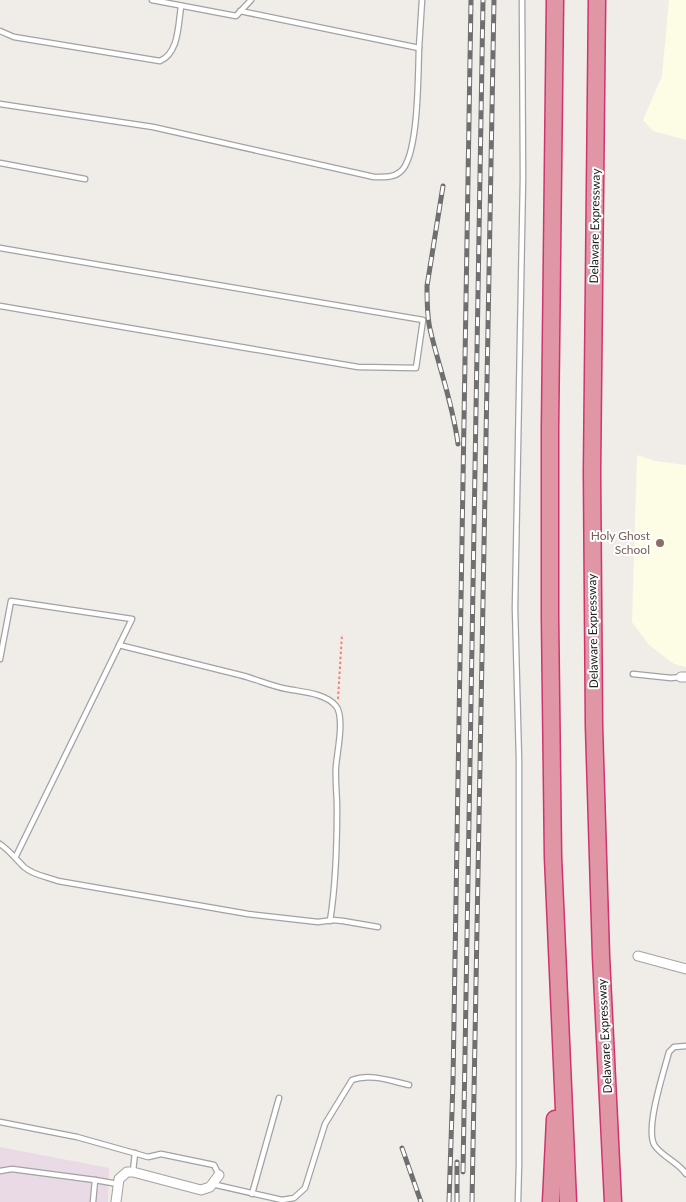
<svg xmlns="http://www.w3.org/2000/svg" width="686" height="1202" viewBox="0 0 686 1202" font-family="Lato,sans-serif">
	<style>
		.industrial { fill: #e9dae6 }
		.education { fill: #fdfce4 }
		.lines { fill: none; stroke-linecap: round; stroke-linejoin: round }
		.service-casing { stroke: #a2a2a2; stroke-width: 7 }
		.minor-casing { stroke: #a2a2a2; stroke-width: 11 }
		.motorway-casing { stroke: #cf346e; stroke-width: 19 }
		.path { stroke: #f08279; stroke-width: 2; stroke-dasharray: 2.5 2.5; stroke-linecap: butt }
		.service { stroke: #fff; stroke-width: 4.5 }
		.minor { stroke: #fff; stroke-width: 9 }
		.motorway { stroke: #e196a6; stroke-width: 16 }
		.rail-casing { stroke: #6f6f6f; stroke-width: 5 }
		.rail { stroke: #fff; stroke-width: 3; stroke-dasharray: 9; stroke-linecap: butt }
		.education-dot { fill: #8d6e63; stroke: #fff; stroke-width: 2 }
		.labels { text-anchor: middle; stroke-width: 4; stroke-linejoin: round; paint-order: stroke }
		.street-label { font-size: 12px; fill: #212121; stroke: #fff }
		.education-label { font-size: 12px; fill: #785e54; stroke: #fff; text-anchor: end }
	</style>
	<rect width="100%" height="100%" fill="#f0ede8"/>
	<path class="industrial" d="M 0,1147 L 109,1168 L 108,1202 L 0,1202 Z"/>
	<g class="education">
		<path d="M 669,0 L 686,0 L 686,140 L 653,131 L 643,120 L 662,76 Z"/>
		<path d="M 637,455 L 655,461 L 686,465 L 686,667 L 674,664 L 649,645 L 632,622 Z"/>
	</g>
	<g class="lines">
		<defs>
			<g id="service">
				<path d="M 152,0 L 236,16 L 251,0"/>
				<path d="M 240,11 L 419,48 L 422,0"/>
				<path d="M 0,31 L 14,37 L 160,61 C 179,53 178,25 181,7"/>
				<path d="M 0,104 L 153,127 L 374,177 C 383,177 393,178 400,172 C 419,158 418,73 419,48"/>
				<path d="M 0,163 L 85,179"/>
				<path d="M 0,248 L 423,320 L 416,368 L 358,367 L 0,306"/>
				<path d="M 119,645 C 159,655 200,665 240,675 C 256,679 271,686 287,689 C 302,692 325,693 336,706 C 345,717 337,753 336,766 C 335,780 337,794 337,808 C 337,845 336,884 330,921"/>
				<path d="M 0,659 L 11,601 L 132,619 L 16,856"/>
				<path d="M 633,674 L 671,678 L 681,677"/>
				<path d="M 0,844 C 10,851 16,859 24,867 C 33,875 47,877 58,881 L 248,914 L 318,922 L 333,920 L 343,921 L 378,927"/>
				<path d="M 686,1046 L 674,1047 L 669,1052 C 664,1071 644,1131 655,1146 C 664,1158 678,1162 686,1174"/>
				<path d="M 0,1122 L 77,1137 L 148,1157 L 161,1154 L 214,1165 L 219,1175"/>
				<path d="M 0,1171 L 12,1169 L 95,1180"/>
				<path d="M 133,1171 L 135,1153"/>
				<path d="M 212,1184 L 282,1200 L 294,1198 L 305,1188 L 325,1124 L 352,1080 C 370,1073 391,1081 409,1085"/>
				<path d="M 252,1194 L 279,1098"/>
				<path d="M 93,1202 L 95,1180 L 118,1184"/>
				<path d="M 518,1202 L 519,1164 L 519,760 L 515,608 L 523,178 L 522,0"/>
			</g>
			<g id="minor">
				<path d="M 681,677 L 686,677"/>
				<path d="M 638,956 L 686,969"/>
				<path d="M 116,1202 L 119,1179 L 127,1172 L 133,1172 L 201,1190 L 210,1187 L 219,1175"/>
			</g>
			<g id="motorway">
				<path d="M 555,0 L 550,428 L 550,618 L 553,857 L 568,1202"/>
				<path d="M 597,0 L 592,472 L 594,726 L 601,956 L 613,1202"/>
				<path d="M 551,1202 L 555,1119"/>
			</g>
		</defs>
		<use href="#service" class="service-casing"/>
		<use href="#minor" class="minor-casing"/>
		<use href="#motorway" class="motorway-casing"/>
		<path class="path" d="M 338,699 L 342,634"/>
		<use href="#service" class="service"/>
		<use href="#minor" class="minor"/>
		<use href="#motorway" class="motorway"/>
		<defs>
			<g id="rail">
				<path d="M 443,186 L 427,286 C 427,300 427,316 430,329 C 439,368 453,404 458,444"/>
				<path d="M 402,1148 L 421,1202"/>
				<path d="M 463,1172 L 483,0"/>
				<path d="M 449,1202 L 453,1081 L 471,0"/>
				<path d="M 457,1202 L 457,1162"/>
				<path d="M 472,1202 L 494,0"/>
			</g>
		</defs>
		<use href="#rail" class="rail-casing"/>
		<use href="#rail" class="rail"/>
	</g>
	<circle class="education-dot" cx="660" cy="543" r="5"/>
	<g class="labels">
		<g class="street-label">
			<text transform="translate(595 226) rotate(-89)" y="4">Delaware Expressway</text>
			<text transform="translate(593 631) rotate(-91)" y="4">Delaware Expressway</text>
			<text transform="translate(605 1036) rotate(-93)" y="4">Delaware Expressway</text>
		</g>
		<g class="education-label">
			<text x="650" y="540">Holy Ghost<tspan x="650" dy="14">School</tspan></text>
		</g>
	</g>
</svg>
